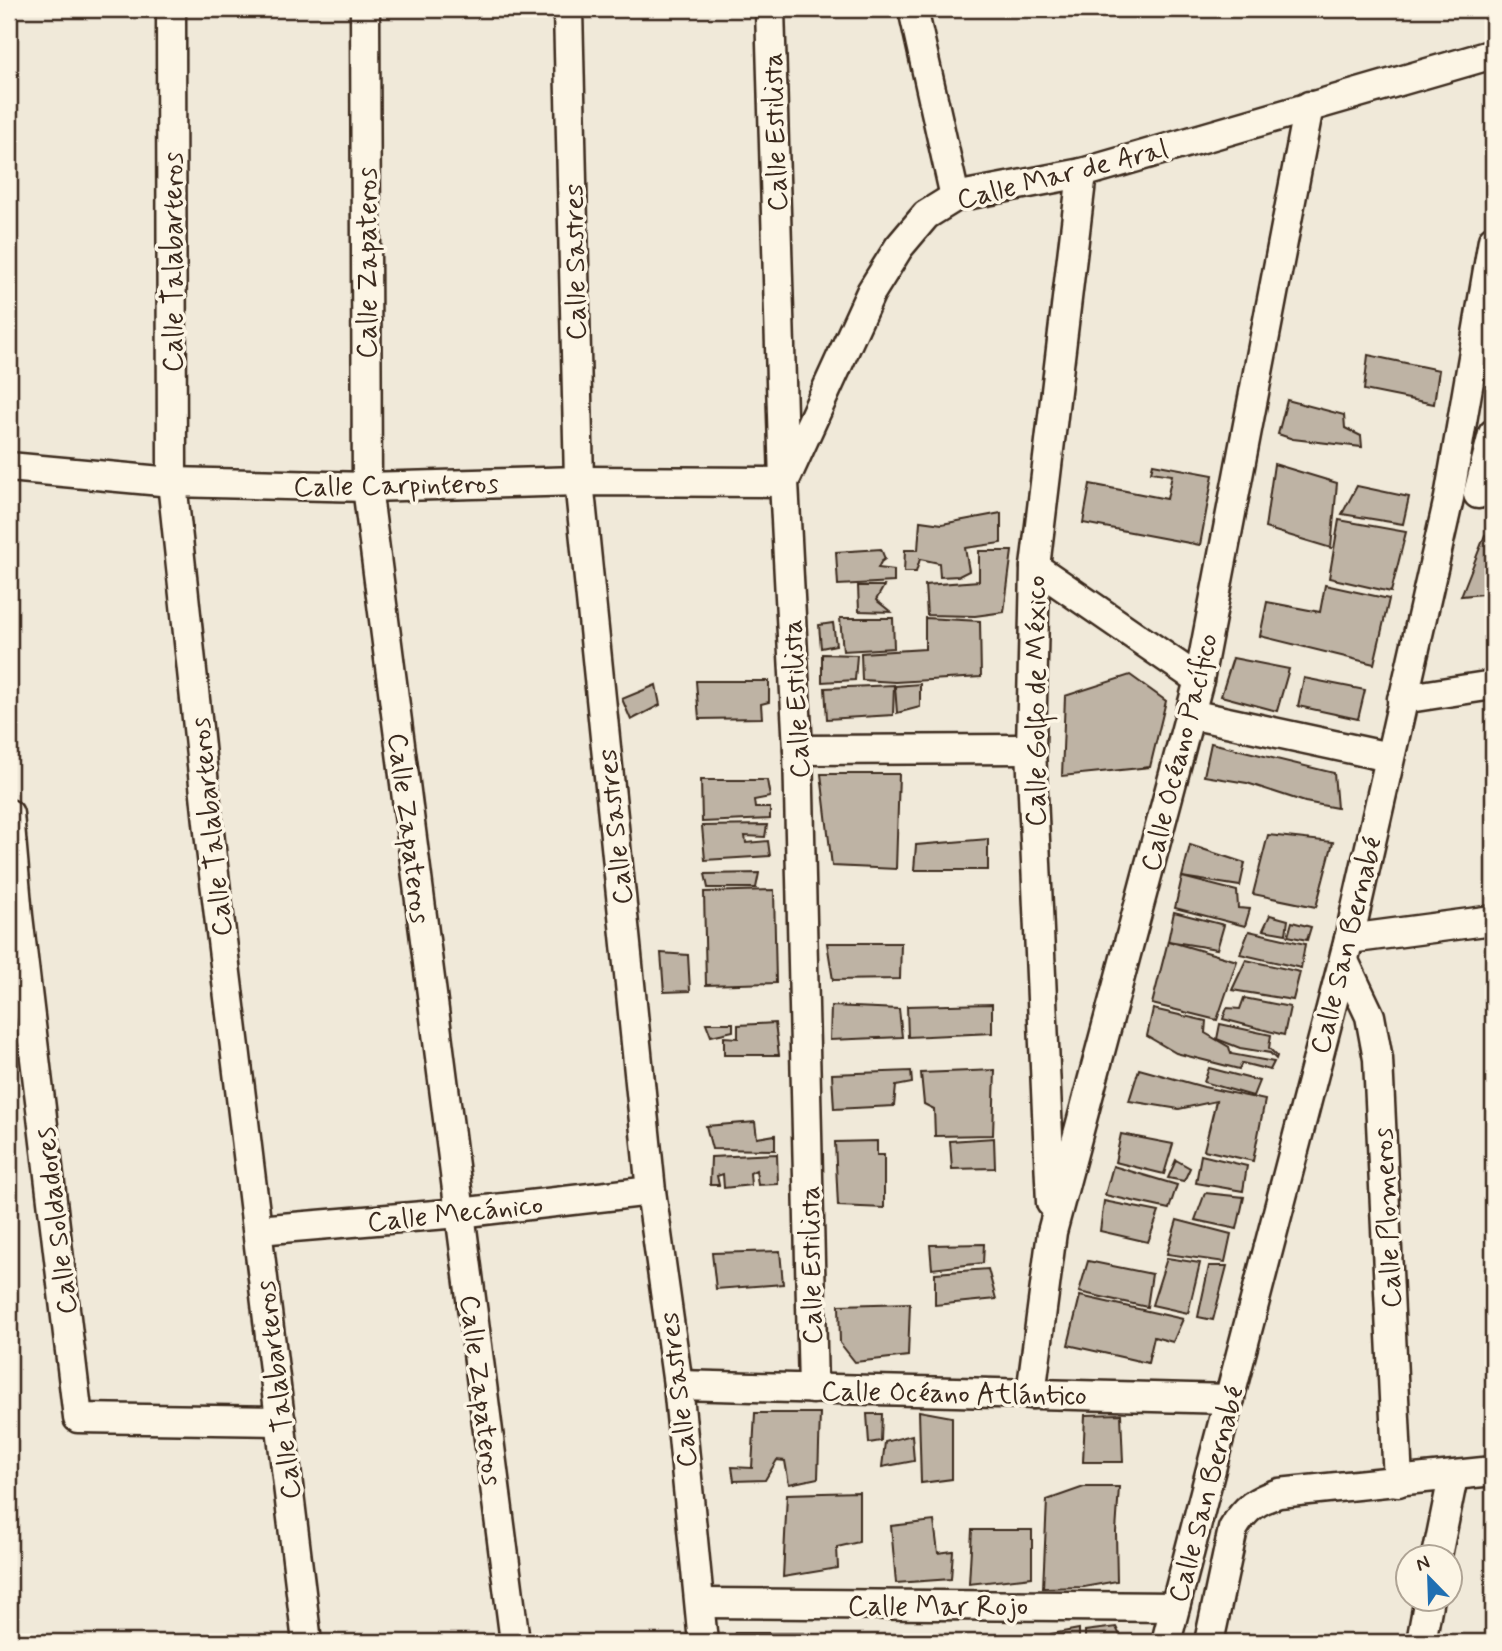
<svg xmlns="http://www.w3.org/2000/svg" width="1502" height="1651" viewBox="0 0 1502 1651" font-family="Mynerve,sans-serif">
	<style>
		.building { fill: #beb3a4; stroke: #3b2a1e; stroke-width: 2 }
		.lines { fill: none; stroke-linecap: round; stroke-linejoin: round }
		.minor-casing { stroke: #3b2a1e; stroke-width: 33 }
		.minor { stroke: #fcf5e5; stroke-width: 28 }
		.labels { text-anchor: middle; stroke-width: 7; stroke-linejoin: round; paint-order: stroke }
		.street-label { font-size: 28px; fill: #3b2a1e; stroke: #fcf5e5 }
	</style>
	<rect width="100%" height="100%" fill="#f0e9d9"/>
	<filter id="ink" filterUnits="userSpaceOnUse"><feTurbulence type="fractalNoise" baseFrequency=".0143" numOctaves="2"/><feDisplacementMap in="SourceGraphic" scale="14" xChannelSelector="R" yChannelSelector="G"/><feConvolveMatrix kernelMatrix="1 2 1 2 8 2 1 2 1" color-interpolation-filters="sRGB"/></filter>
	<g filter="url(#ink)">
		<g class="building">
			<path d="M 1368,355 L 1439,370 L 1434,404 L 1364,390 Z"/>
			<path d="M 1287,400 L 1344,415 L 1345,428 L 1361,436 L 1362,447 L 1293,439 L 1278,434 Z"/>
			<path d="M 1153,464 L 1213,475 L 1200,545 L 1083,523 L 1090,484 L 1167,499 L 1172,475 L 1151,472 Z"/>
			<path d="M 1274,464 L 1337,483 L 1331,548 L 1265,528 Z"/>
			<path d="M 1357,486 L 1409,497 L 1403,524 L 1342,514 Z"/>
			<path d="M 1001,513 L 1001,543 L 965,548 L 969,571 L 959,576 L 940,577 L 939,563 L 920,559 L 916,572 L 904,572 L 905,550 L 918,550 L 920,521 L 942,524 Z"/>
			<path d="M 1339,520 L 1406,532 L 1391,592 L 1329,578 Z"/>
			<path d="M 1485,535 L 1493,537 L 1493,593 L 1461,596 Z"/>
			<path d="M 881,549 L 885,559 L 881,562 L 878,568 L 894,570 L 894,582 L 838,585 L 836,552 Z"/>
			<path d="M 979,551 L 1012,551 L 1004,612 L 975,616 L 927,615 L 925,585 L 979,581 Z"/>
			<path d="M 1325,585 L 1389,599 L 1374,664 L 1260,636 L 1267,602 L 1320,612 Z"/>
			<path d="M 858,586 L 884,586 L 876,600 L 891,612 L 859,611 Z"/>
			<path d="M 840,618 L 893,618 L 894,648 L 843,651 Z"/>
			<path d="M 925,618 L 980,621 L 981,677 L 895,682 L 862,680 L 861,653 L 925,649 Z"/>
			<path d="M 833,623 L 836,645 L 821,648 L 819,625 Z"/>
			<path d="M 822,654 L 857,655 L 855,680 L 822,682 Z"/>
			<path d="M 1233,658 L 1289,669 L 1277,711 L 1221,696 Z"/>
			<path d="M 1130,675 L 1166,701 L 1150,767 L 1062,776 L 1065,696 Z"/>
			<path d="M 1304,678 L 1365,690 L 1358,719 L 1298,706 Z"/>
			<path d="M 696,681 L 769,681 L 769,702 L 761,704 L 762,718 L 699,719 Z"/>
			<path d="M 920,684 L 920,707 L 897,713 L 895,686 Z"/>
			<path d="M 656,685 L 660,705 L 631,720 L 622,699 Z"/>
			<path d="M 894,685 L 893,715 L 827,719 L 825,688 Z"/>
			<path d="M 1486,722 L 1493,722 L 1493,763 L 1491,751 Z"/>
			<path d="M 1211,743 L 1334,773 L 1337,808 L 1305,802 L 1247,783 L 1204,776 Z"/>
			<path d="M 821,774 L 899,774 L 896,869 L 832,866 Z"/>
			<path d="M 701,780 L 767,780 L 770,797 L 754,800 L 755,808 L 770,808 L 770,819 L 702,822 Z"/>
			<path d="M 767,825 L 765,837 L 745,836 L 746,843 L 768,841 L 770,856 L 705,860 L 702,826 Z"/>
			<path d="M 1268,835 L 1333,842 L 1316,907 L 1253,894 Z"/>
			<path d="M 988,839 L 988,870 L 914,870 L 916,845 Z"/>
			<path d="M 1190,845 L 1245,863 L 1240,886 L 1182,877 Z"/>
			<path d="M 759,873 L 756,888 L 708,888 L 705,874 Z"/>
			<path d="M 1182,877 L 1237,891 L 1238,908 L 1250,909 L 1245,926 L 1175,908 Z"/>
			<path d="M 774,890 L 776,983 L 706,985 L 704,892 Z"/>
			<path d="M 1174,912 L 1224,925 L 1217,949 L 1168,941 Z"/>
			<path d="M 1270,915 L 1288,920 L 1286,934 L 1263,930 Z"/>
			<path d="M 1292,922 L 1311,927 L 1307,940 L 1288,936 Z"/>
			<path d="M 1249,931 L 1305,944 L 1301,968 L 1240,954 Z"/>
			<path d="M 1168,941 L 1237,961 L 1217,1020 L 1152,1004 Z"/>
			<path d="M 827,943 L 901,943 L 900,979 L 833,980 Z"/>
			<path d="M 661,953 L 688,955 L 690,991 L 664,992 Z"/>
			<path d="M 1246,960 L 1300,972 L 1293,1000 L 1232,990 Z"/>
			<path d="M 1244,998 L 1290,1007 L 1284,1035 L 1223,1019 L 1227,1008 L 1240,1009 Z"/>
			<path d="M 992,1004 L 992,1033 L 908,1037 L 907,1006 Z"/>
			<path d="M 831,1006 L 899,1009 L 902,1037 L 830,1040 Z"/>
			<path d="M 1153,1009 L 1206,1021 L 1205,1033 L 1229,1047 L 1231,1054 L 1274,1062 L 1270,1070 L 1242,1063 L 1239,1069 L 1176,1053 L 1147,1036 Z"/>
			<path d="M 706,1023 L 733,1023 L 733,1031 L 711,1036 Z"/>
			<path d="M 775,1023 L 779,1055 L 724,1055 L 724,1037 L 738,1038 L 738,1025 Z"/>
			<path d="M 1220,1024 L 1271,1035 L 1269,1048 L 1277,1056 L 1276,1059 L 1270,1053 L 1240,1048 L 1217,1039 Z"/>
			<path d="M 1209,1068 L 1259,1081 L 1253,1096 L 1204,1082 Z"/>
			<path d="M 1139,1069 L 1204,1087 L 1265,1100 L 1253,1161 L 1204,1150 L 1216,1101 L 1179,1109 L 1129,1101 Z"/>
			<path d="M 995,1070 L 993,1135 L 935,1136 L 934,1109 L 924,1104 L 921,1073 Z"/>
			<path d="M 911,1071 L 912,1083 L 896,1086 L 894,1106 L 834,1109 L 832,1074 Z"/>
			<path d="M 755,1122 L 757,1138 L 775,1135 L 775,1150 L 712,1149 L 706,1126 Z"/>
			<path d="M 1121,1134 L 1173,1144 L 1164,1174 L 1115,1162 Z"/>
			<path d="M 994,1138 L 995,1168 L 952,1169 L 950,1141 Z"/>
			<path d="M 877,1141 L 877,1155 L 884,1155 L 884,1208 L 838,1206 L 835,1142 Z"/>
			<path d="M 777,1154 L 778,1184 L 758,1185 L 756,1170 L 750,1173 L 751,1185 L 724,1188 L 723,1174 L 717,1176 L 719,1185 L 710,1185 L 711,1157 Z"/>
			<path d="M 1201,1155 L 1247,1166 L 1243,1191 L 1196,1183 Z"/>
			<path d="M 1176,1160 L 1190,1168 L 1184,1181 L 1168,1178 Z"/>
			<path d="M 1113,1166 L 1177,1185 L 1169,1209 L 1105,1195 Z"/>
			<path d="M 1205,1193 L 1244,1197 L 1237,1229 L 1195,1220 Z"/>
			<path d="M 1104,1201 L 1159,1212 L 1148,1242 L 1100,1231 Z"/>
			<path d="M 1177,1220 L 1231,1234 L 1225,1262 L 1167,1254 Z"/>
			<path d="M 984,1244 L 983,1263 L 932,1269 L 930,1245 Z"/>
			<path d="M 780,1251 L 783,1284 L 716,1289 L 712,1253 Z"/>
			<path d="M 1167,1258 L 1200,1263 L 1188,1313 L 1152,1305 Z"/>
			<path d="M 1088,1261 L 1152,1274 L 1147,1307 L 1079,1292 Z"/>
			<path d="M 1209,1266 L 1227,1266 L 1213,1320 L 1198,1317 Z"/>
			<path d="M 988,1269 L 996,1299 L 935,1305 L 935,1273 Z"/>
			<path d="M 1080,1296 L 1183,1319 L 1173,1342 L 1154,1337 L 1148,1363 L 1068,1345 Z"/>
			<path d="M 910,1303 L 908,1356 L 855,1362 L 840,1343 L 839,1305 Z"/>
			<path d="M 919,1411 L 952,1417 L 952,1479 L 921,1483 Z"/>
			<path d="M 755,1413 L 820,1413 L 818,1478 L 789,1484 L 785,1461 L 777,1460 L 765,1480 L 734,1481 L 732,1467 L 752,1468 Z"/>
			<path d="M 867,1414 L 882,1414 L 881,1441 L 869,1443 Z"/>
			<path d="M 1121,1414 L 1123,1462 L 1083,1462 L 1085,1415 Z"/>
			<path d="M 912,1435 L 914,1461 L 882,1467 L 885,1442 Z"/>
			<path d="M 1084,1487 L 1119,1487 L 1116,1532 L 1117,1581 L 1084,1587 L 1043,1588 L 1047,1500 Z"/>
			<path d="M 859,1492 L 859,1542 L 837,1547 L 838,1568 L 783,1577 L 787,1494 Z"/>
			<path d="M 934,1521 L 938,1553 L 953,1551 L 951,1579 L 896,1583 L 891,1526 Z"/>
			<path d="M 972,1530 L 1032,1530 L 1032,1577 L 969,1584 Z"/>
			<path d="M 1116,1627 L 1123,1642 L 1085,1642 L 1085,1631 Z"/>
			<path d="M 1079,1629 L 1079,1642 L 1051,1642 L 1051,1634 Z"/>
			<path d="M 735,1633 L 804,1633 L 802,1642 L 735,1642 Z"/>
		</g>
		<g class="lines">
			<defs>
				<g id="minor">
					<path d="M 171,9 L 172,482 L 210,841 L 307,1642"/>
					<path d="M 365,9 L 367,487 L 515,1642"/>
					<path d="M 568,9 L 579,481 L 651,1191 L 678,1385 L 703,1642"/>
					<path d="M 770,9 L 784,482 L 798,750 L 813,1389"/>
					<path d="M 913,9 L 955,197"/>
					<path d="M 9,467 L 172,482 L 367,487 L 579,481 L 784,482"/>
					<path d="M 787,476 L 871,292 L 899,247 L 926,215 L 955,197 L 1082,173 L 1493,54"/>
					<path d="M 1478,494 L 1493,434"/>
					<path d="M 1035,567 L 1199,680"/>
					<path d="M 1402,699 L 1493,685"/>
					<path d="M 1190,714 L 1389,757"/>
					<path d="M 798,750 L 1031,749"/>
					<path d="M 9,814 L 18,916 L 78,1418 L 281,1421"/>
					<path d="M 1349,939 L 1493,920"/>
					<path d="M 1344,961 L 1370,1016 L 1378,1059 L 1398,1482"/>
					<path d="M 1051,1203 L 1031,749 L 1035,567 L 1082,173"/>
					<path d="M 258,1230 L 459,1213 L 651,1191"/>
					<path d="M 678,1385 L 1230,1399"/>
					<path d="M 1031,1394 L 1052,1232 L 1199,680 L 1309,106"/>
					<path d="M 1437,1556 L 1453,1477"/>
					<path d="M 701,1603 L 1175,1607"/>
					<path d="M 1166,1642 L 1349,939 L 1449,498 L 1493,240"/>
					<path d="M 1209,1642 L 1233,1529 C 1245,1508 1257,1500 1279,1493 L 1493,1471"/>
					<path d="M 1421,1642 L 1429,1598"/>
				</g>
			</defs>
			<use href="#minor" class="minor-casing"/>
			<use href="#minor" class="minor"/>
		</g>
	</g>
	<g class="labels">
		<g class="street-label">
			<text transform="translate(774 132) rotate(-92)" y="10">Calle Estilista</text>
			<text transform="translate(1062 173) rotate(-14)" y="10">Calle Mar de Aral</text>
			<text transform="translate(172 262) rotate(-90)" y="10">Calle Talabarteros</text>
			<text transform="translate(574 262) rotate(-91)" y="10">Calle Sastres</text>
			<text transform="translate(366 263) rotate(-90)" y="10">Calle Zapateros</text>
			<text transform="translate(396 484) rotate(-1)" y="10">Calle Carpinteros</text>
			<text transform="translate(795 699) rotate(-93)" y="10">Calle Estilista</text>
			<text transform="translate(1035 701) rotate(-90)" y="10">Calle Golfo de México</text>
			<text transform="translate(1178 752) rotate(-76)" y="10">Calle Océano Pacífico</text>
			<text transform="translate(210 827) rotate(-96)" y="10">Calle Talabarteros</text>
			<text transform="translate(614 827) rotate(-96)" y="10">Calle Sastres</text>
			<text transform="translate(410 828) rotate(83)" y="10">Calle Zapateros</text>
			<text transform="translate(1345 945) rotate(-76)" y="10">Calle San Bernabé</text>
			<text transform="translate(455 1212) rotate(-6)" y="10">Calle Mecánico</text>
			<text transform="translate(1386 1218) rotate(-93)" y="10">Calle Plomeros</text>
			<text transform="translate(55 1221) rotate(-97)" y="10">Calle Soldadores</text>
			<text transform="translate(810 1265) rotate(-91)" y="10">Calle Estilista</text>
			<text transform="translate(277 1390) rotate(-97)" y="10">Calle Talabarteros</text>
			<text transform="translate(482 1390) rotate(83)" y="10">Calle Zapateros</text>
			<text transform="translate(677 1390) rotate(-97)" y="10">Calle Sastres</text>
			<text transform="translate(954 1392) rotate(1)" y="10">Calle Océano Atlántico</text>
			<text transform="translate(1205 1494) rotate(-75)" y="10">Calle San Bernabé</text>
			<text x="938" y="1615">Calle Mar Rojo</text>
		</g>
	</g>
	<rect width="1502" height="1651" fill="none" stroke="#fcf5e5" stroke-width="35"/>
	<rect x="18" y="18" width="1467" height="1616" fill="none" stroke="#3b2a1e" stroke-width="2.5" filter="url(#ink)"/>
	<g transform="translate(1429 1578) rotate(337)"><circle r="33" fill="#fcf5e5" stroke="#afa495" stroke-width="2"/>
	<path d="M0-5L12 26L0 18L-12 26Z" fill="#1f6fb2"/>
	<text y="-10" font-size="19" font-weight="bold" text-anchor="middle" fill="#3b2a1e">N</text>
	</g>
</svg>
